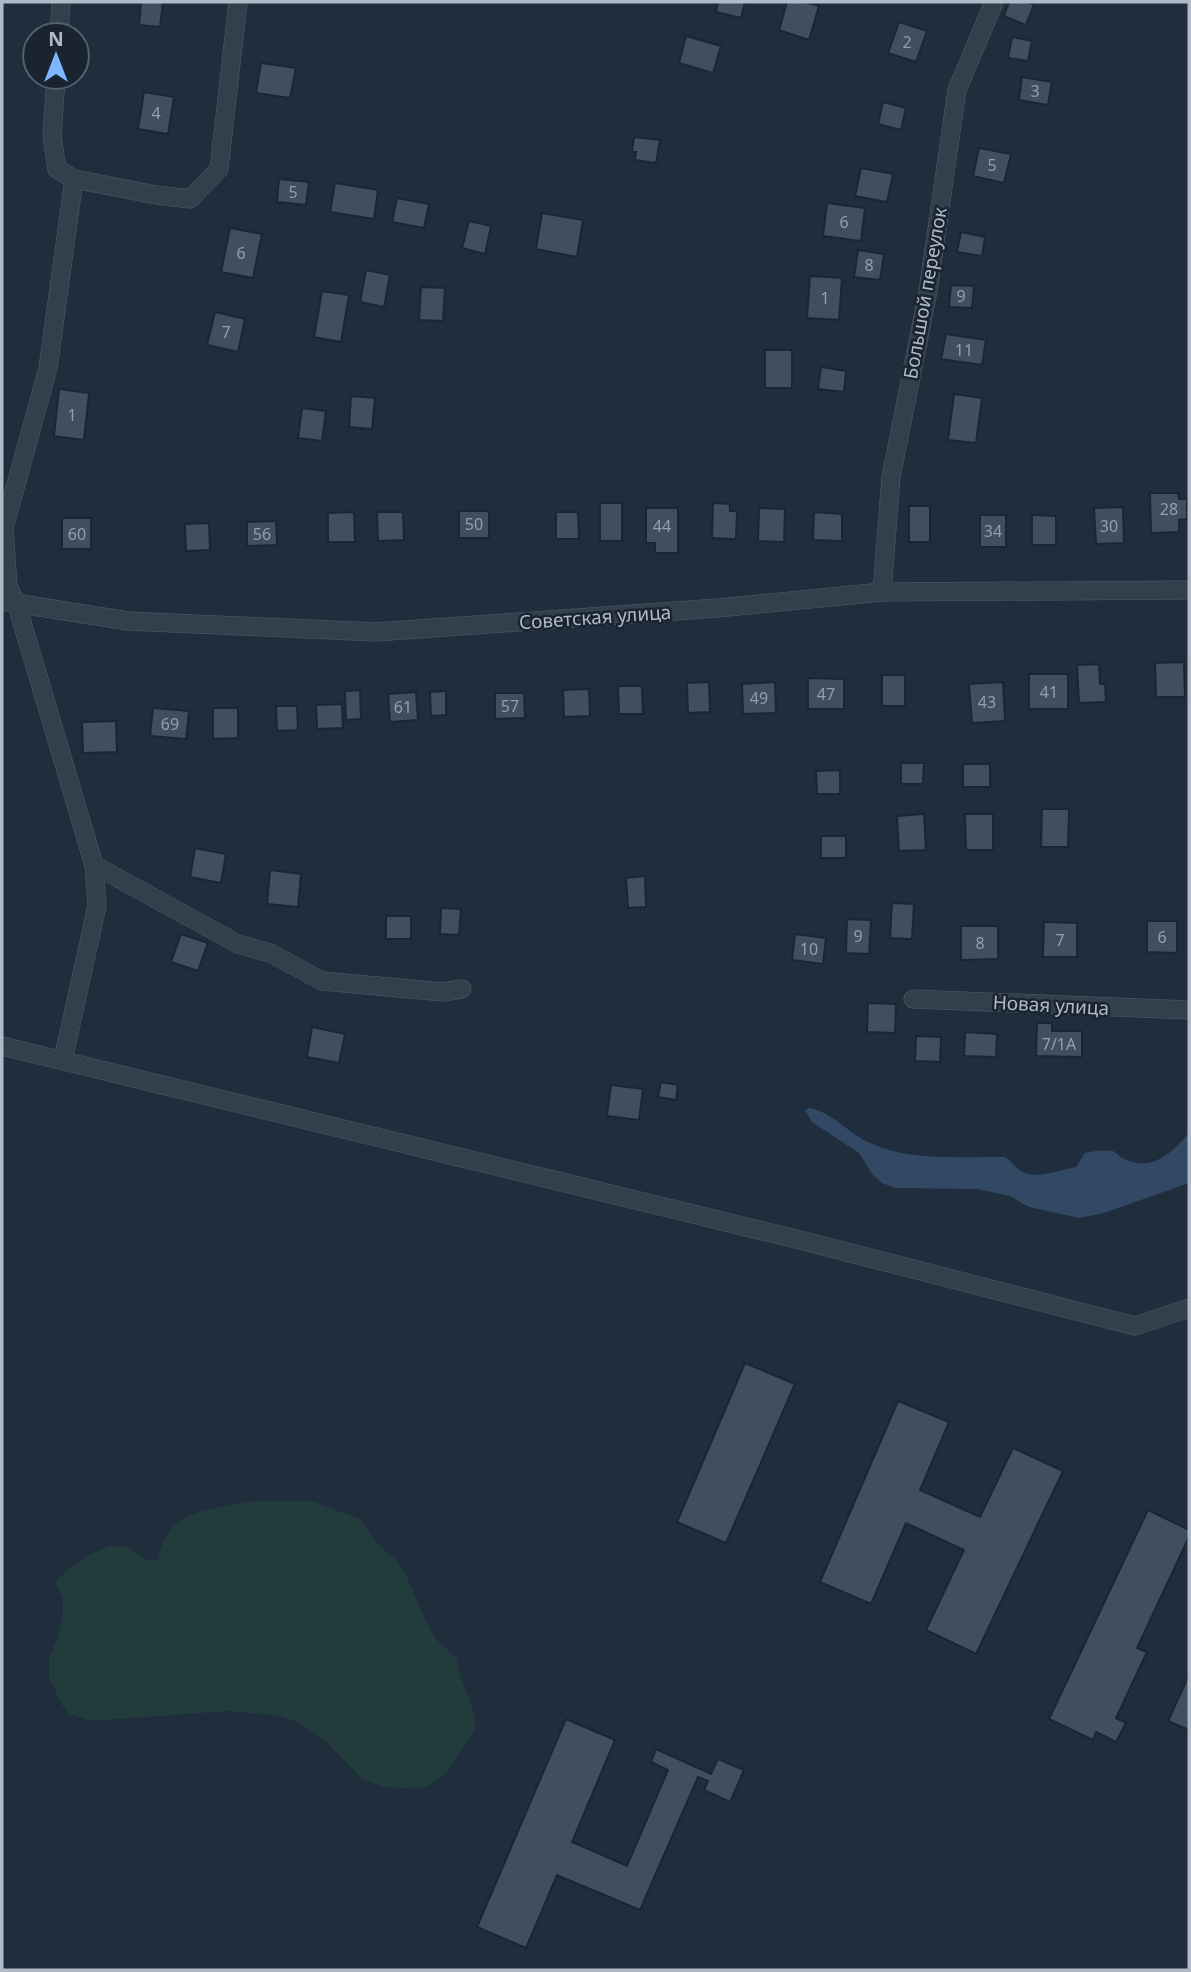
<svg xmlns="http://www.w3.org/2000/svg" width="1191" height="1972" viewBox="0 0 1191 1972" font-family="'Noto Sans',sans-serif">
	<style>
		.green { fill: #223b3d }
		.water { fill: #324965 }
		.building { fill: #404f60; stroke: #1b2633; stroke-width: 2 }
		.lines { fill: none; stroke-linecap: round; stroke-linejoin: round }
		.street-casing { stroke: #525c6a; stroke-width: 19 }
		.street { stroke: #343f4c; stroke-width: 18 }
		.labels { text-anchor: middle; stroke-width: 5; stroke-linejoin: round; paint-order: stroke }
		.number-label { font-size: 16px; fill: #939eae }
		.street-label { font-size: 19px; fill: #afb9c8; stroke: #192430 }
	</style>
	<rect width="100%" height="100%" fill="#202d3c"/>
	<path class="green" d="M 256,1501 L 310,1501 L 359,1518 L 379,1546 L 395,1558 L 404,1570 L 429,1628 L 437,1640 L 457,1659 L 460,1675 L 475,1716 L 475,1730 L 446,1772 L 431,1785 L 419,1789 L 385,1787 L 361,1778 L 325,1741 L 299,1723 L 281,1716 L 228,1711 L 91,1721 L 69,1714 L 61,1704 L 49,1677 L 49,1659 L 58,1636 L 63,1610 L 63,1600 L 56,1584 L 58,1578 L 86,1556 L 109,1546 L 127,1546 L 147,1560 L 158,1560 C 161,1549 163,1538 171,1529 C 190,1508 230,1506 256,1501 Z"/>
	<path class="water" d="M 810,1108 C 835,1114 847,1133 870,1143 C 911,1162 960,1156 1004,1157 C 1012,1160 1013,1167 1021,1171 C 1036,1180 1060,1170 1076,1167 L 1085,1153 C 1094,1151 1105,1149 1113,1151 C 1117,1153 1119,1156 1122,1158 C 1151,1173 1171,1154 1189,1133 L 1189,1183 L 1104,1213 L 1079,1218 L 1029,1207 L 1010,1196 L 977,1189 L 896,1188 L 882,1183 L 873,1175 L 859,1153 L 812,1122 L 805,1110 Z"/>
	<g class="building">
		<path d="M 141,2 L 163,2 L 160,27 L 139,25 Z"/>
		<path d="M 718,2 L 745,2 L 741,18 L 716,12 Z"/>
		<path d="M 787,2 L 805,2 L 819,6 L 809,40 L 779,30 Z"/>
		<path d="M 1009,2 L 1027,2 L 1034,4 L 1026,25 L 1004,16 Z"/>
		<path d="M 899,22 L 927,31 L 916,62 L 888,53 Z"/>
		<path d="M 686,36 L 721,46 L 713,73 L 679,63 Z"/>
		<path d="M 1012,37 L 1032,41 L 1028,61 L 1008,58 Z"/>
		<path d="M 261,63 L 296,68 L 290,98 L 256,93 Z"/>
		<path d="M 1022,77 L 1052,82 L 1048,105 L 1019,100 Z"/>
		<path d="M 144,92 L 174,97 L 168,134 L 138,129 Z"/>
		<path d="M 883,102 L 906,108 L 901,130 L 878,124 Z"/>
		<path d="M 634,137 L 660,140 L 656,163 L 635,160 L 636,152 L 632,152 Z"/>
		<path d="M 979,148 L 1011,154 L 1004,183 L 973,176 Z"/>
		<path d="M 861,168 L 893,174 L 887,202 L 855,196 Z"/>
		<path d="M 279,179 L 309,182 L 306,205 L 277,202 Z"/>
		<path d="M 335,183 L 378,190 L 374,219 L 330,212 Z"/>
		<path d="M 397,198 L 429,204 L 424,228 L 392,222 Z"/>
		<path d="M 827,203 L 865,208 L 861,241 L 823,236 Z"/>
		<path d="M 542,213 L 583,220 L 577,257 L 536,249 Z"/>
		<path d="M 469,221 L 491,226 L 485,254 L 462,248 Z"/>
		<path d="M 230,228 L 262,234 L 253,278 L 221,272 Z"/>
		<path d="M 961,232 L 985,237 L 982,256 L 957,252 Z"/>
		<path d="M 858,250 L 884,254 L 880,280 L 854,277 Z"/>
		<path d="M 366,270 L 390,275 L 384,307 L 360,302 Z"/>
		<path d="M 810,276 L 842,278 L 839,320 L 807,318 Z"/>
		<path d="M 951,285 L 974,286 L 972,308 L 949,307 Z"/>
		<path d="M 421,287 L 445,288 L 443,321 L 419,320 Z"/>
		<path d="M 322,291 L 349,295 L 341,342 L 314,337 Z"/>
		<path d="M 215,312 L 245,319 L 238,352 L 207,345 Z"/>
		<path d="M 946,334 L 986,340 L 982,365 L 941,359 Z"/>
		<rect x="765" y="350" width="27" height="38"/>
		<path d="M 821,367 L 846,371 L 844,392 L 818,389 Z"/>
		<path d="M 59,389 L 89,393 L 84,440 L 54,436 Z"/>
		<path d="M 954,394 L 982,398 L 976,443 L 948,440 Z"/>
		<path d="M 351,396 L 375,398 L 372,429 L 349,427 Z"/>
		<path d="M 302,408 L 326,411 L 322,441 L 298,438 Z"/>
		<path d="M 1150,493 L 1178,493 L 1179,499 L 1187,499 L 1187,519 L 1179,520 L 1179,532 L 1151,533 Z"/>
		<rect x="600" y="503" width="22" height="38"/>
		<path d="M 713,503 L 730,504 L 730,511 L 737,511 L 736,539 L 712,538 Z"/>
		<rect x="909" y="506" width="21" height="36"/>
		<path d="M 1123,507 L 1124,543 L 1096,544 L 1094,508 Z"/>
		<path d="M 646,508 L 678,508 L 678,553 L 655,553 L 655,543 L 646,543 Z"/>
		<path d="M 759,508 L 785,509 L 784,542 L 758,541 Z"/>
		<rect x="459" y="511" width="30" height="27"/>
		<path d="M 354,512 L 355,542 L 328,542 L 328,513 Z"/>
		<path d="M 377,512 L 403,512 L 404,540 L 378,541 Z"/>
		<path d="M 556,512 L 578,512 L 579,539 L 556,539 Z"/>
		<path d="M 814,512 L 842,514 L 842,541 L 813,540 Z"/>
		<rect x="980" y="515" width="26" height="32"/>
		<path d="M 1032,515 L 1056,516 L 1056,545 L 1032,545 Z"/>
		<rect x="62" y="518" width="29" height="31"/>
		<path d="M 276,521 L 277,545 L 247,546 L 247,522 Z"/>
		<path d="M 209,523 L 210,550 L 186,551 L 185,524 Z"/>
		<path d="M 1184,662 L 1185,697 L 1156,697 L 1155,663 Z"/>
		<path d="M 1099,664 L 1100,684 L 1105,684 L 1106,702 L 1079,703 L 1077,665 Z"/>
		<rect x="1029" y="674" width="39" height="35"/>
		<rect x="882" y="675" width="23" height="31"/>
		<path d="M 808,678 L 844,679 L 844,709 L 808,709 Z"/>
		<path d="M 709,682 L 710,712 L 688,713 L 687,683 Z"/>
		<path d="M 775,682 L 776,713 L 743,714 L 742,684 Z"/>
		<path d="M 1003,682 L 1005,721 L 972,723 L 969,684 Z"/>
		<path d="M 618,686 L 642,686 L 643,714 L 619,714 Z"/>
		<path d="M 589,689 L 590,716 L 564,717 L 563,690 Z"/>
		<path d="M 360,690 L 361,719 L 346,720 L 345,691 Z"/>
		<path d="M 446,691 L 446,715 L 431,716 L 430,692 Z"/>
		<path d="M 416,692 L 418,720 L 390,722 L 388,694 Z"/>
		<path d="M 495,693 L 524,693 L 525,718 L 495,719 Z"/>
		<path d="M 342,704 L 343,728 L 317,729 L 316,705 Z"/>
		<path d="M 276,706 L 297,706 L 298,730 L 277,731 Z"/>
		<path d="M 153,708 L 189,711 L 186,739 L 150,736 Z"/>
		<path d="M 213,708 L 238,708 L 238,738 L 213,739 Z"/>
		<path d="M 116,721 L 117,752 L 83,753 L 82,722 Z"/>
		<path d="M 901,763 L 924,763 L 923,784 L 901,784 Z"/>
		<rect x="963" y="764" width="27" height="23"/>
		<path d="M 840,770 L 840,794 L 817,794 L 816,771 Z"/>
		<path d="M 1042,809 L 1069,809 L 1068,847 L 1041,847 Z"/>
		<path d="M 924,814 L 926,850 L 899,851 L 897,816 Z"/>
		<path d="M 965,814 L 993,814 L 993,850 L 966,850 Z"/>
		<rect x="821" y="836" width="25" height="22"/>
		<path d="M 195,848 L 226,854 L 221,883 L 190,877 Z"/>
		<path d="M 270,870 L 301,874 L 298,907 L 267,904 Z"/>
		<path d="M 645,876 L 646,907 L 628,908 L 626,878 Z"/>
		<path d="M 892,903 L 914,904 L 912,939 L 890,938 Z"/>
		<path d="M 441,908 L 461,909 L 459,935 L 440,934 Z"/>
		<rect x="386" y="916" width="25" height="23"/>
		<path d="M 847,919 L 871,920 L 869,954 L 846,953 Z"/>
		<path d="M 1147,921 L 1177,921 L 1177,953 L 1147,952 Z"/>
		<path d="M 1044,922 L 1077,923 L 1077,957 L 1043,957 Z"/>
		<path d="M 961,926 L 998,926 L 998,959 L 961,960 Z"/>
		<path d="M 181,934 L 208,943 L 198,971 L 171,962 Z"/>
		<path d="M 795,934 L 826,938 L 823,964 L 792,960 Z"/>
		<path d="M 868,1003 L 896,1004 L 895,1033 L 867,1032 Z"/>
		<path d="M 1037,1023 L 1052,1023 L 1052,1031 L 1082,1031 L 1082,1057 L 1036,1056 Z"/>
		<path d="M 312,1027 L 345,1034 L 339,1063 L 307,1057 Z"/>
		<path d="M 965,1032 L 997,1034 L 996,1057 L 964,1056 Z"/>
		<path d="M 916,1036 L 941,1037 L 940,1062 L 915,1061 Z"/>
		<path d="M 661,1082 L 678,1085 L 676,1100 L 658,1097 Z"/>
		<path d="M 611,1085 L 643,1089 L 639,1120 L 607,1116 Z"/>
		<path d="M 745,1363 L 795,1384 L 726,1543 L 677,1522 Z"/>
		<path d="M 898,1401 L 949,1422 L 920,1490 L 980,1517 L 1013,1448 L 1063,1471 L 976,1654 L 926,1630 L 964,1550 L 906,1523 L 871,1604 L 820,1582 Z"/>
		<path d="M 1148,1510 L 1189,1530 L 1189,1537 L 1137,1648 L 1147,1652 L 1116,1718 L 1126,1723 L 1116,1742 L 1096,1732 L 1093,1740 L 1049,1719 Z"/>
		<path d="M 1189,1675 L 1189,1730 L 1168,1721 Z"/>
		<path d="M 566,1719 L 615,1740 L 572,1842 L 627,1866 L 668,1770 L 651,1762 L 656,1749 L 711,1774 L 718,1759 L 744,1770 L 730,1802 L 704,1790 L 708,1781 L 698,1777 L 640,1910 L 557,1875 L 526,1948 L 477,1927 Z"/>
	</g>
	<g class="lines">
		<defs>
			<g id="street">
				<path d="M 59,35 L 61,2"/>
				<path d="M 56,77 L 52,137 L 57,169 L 74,179 L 48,368 L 4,528 L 8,586 L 16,602 L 94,865 L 97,906 L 63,1060"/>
				<path d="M 74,179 L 156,195 L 190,199 L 219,169 L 238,2"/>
				<path d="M 882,592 L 891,477 L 928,291 L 957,90 L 994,2"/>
				<path d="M 2,601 L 128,621 L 376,632 L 718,608 L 882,592 L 1189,590"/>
				<path d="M 94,865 L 238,944 L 270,953 L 322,981 L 443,992 L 462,989"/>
				<path d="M 913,999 L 1189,1010"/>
				<path d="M 2,1046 L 800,1240 L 1135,1326 L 1189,1308"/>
			</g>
		</defs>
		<use href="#street" class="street-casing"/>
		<use href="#street" class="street"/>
	</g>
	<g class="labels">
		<g class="number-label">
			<text x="907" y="48">2</text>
			<text x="1035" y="97">3</text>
			<text x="156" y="119">4</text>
			<text x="992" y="171">5</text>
			<text x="293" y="198">5</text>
			<text x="844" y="228">6</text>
			<text x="241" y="259">6</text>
			<text x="869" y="271">8</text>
			<text x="961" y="302">9</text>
			<text x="825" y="304">1</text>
			<text x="226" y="338">7</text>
			<text x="964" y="356">11</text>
			<text x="72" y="421">1</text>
			<text x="1169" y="515">28</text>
			<text x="474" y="530">50</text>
			<text x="662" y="532">44</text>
			<text x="1109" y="532">30</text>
			<text x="993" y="537">34</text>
			<text x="77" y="540">60</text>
			<text x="262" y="540">56</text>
			<text x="1049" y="698">41</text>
			<text x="826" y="700">47</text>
			<text x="759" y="704">49</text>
			<text x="987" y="708">43</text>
			<text x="510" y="712">57</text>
			<text x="403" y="713">61</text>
			<text x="170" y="730">69</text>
			<text x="858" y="942">9</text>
			<text x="1162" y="943">6</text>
			<text x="1060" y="946">7</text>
			<text x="980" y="949">8</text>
			<text x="809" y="955">10</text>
			<text x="1059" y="1050">7/1А</text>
		</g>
		<g class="street-label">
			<text transform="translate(925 293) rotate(-80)" y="7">Большой переулок</text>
			<text transform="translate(595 617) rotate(-4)" y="7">Советская улица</text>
			<text transform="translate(1051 1005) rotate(3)" y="7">Новая улица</text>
		</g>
	</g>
	<rect width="1191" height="1972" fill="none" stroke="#afb9c8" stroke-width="7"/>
	<g transform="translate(56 56)"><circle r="33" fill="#192430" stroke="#55606d" stroke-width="2"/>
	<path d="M0-5L12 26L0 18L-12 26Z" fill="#7db5ff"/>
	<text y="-10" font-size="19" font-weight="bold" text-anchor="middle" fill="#afb9c8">N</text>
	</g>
</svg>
